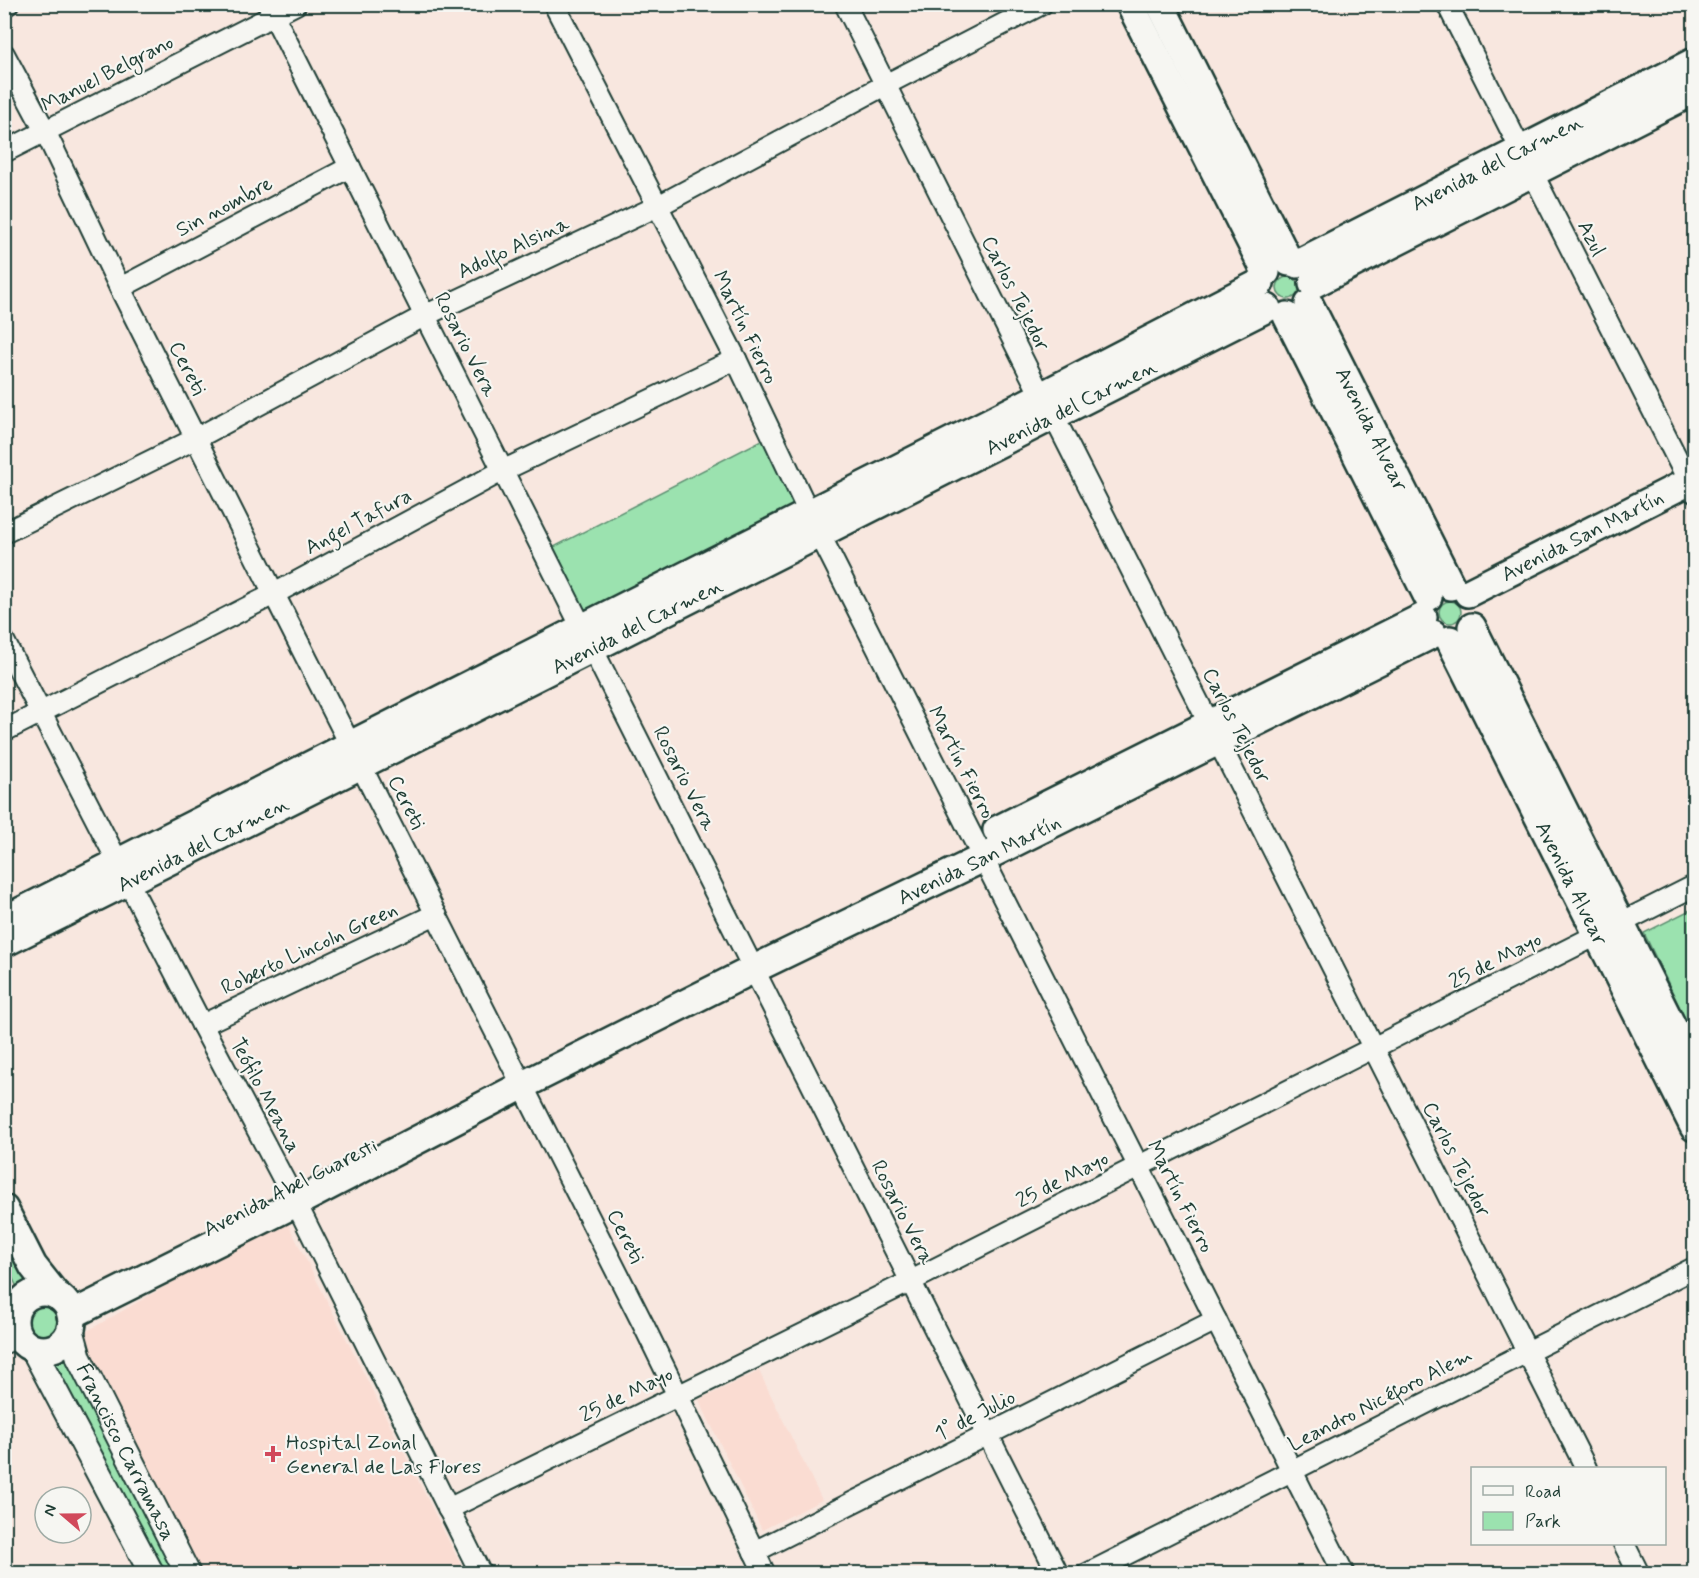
<svg xmlns="http://www.w3.org/2000/svg" width="1699" height="1578" viewBox="0 0 1699 1578" font-family="Mynerve,sans-serif">
	<style>
		.built { fill: #fadcd2 }
		.green { fill: #9be2af; stroke: #5d9072; stroke-width: 1.5 }
		.lines { fill: none; stroke-linecap: round; stroke-linejoin: round }
		.minor-casing { stroke: #1f3d34; stroke-width: 24 }
		.tertiary-casing { stroke: #1f3d34; stroke-width: 28 }
		.secondary-casing { stroke: #1f3d34; stroke-width: 32 }
		.minor { stroke: #f6f6f2; stroke-width: 20 }
		.tertiary { stroke: #f6f6f2; stroke-width: 24 }
		.secondary { stroke: #f6f6f2; stroke-width: 27 }
		.poi-dot { fill: #d1495b; stroke: #f6f6f2; stroke-width: 2 }
		.labels { text-anchor: middle; stroke-width: 4.5; stroke-linejoin: round; paint-order: stroke }
		.street-label { font-size: 21px; fill: #1f3d34; stroke: #f6f6f2 }
		.poi-label { font-size: 21px; fill: #1f3d34; stroke: #f6f6f2; text-anchor: start }
	</style>
	<rect width="100%" height="100%" fill="#f8e7df"/>
	<filter id="ink" filterUnits="userSpaceOnUse"><feTurbulence type="fractalNoise" baseFrequency=".0167" numOctaves="2"/><feDisplacementMap in="SourceGraphic" scale="12" xChannelSelector="R" yChannelSelector="G"/><feConvolveMatrix kernelMatrix="1 2 1 2 8 2 1 2 1" color-interpolation-filters="sRGB"/></filter>
	<g filter="url(#ink)">
		<g class="built">
			<path d="M 285,1218 L 465,1573 L 202,1573 L 82,1334 Z"/>
			<path d="M 759,1371 L 822,1500 L 762,1530 L 699,1400 Z"/>
		</g>
		<g class="green">
			<circle cx="1288" cy="288" r="11"/>
			<path d="M 762,440 L 795,504 L 583,613 L 550,549 Z"/>
			<circle cx="1450" cy="612" r="11"/>
			<path d="M 1694,908 L 1694,1037 L 1644,933 Z"/>
			<path d="M 4,1227 L 32,1282 L 18,1289 L 5,1263 Z"/>
			<circle cx="43" cy="1321" r="17"/>
			<path d="M 63,1349 L 176,1573 L 158,1573 L 48,1356 Z"/>
		</g>
		<g class="lines">
			<defs>
				<g id="minor">
					<path d="M 268,4 L 1058,1574"/>
					<path d="M 554,4 L 736,359 L 809,513 L 1344,1574"/>
					<path d="M 845,4 L 1041,396 L 1053,415 L 1586,1468"/>
					<path d="M 1447,4 L 1694,492"/>
					<path d="M 4,6 L 8,4"/>
					<path d="M 4,54 L 45,131 L 120,288 L 274,594 L 643,1324 L 765,1574"/>
					<path d="M 4,152 L 296,4"/>
					<path d="M 120,288 L 350,167"/>
					<path d="M 4,533 L 197,438 L 424,316 L 658,206 L 885,85 L 1042,4"/>
					<path d="M 4,641 L 202,1025 L 296,1203 L 481,1574"/>
					<path d="M 4,731 L 274,594 L 502,471 L 736,359"/>
					<path d="M 202,1025 L 436,914"/>
					<path d="M 448,1509 L 911,1281 L 1694,886"/>
					<path d="M 1624,1544 L 1639,1574"/>
					<path d="M 754,1552 L 1216,1320"/>
					<path d="M 1087,1574 L 1694,1268"/>
				</g>
				<g id="tertiary">
					<path id="s1" d="M 71,1329 L 79,1358 L 188,1574"/>
					<path d="M 4,1341 L 17,1335"/>
					<path d="M 33,1349 L 152,1574"/>
				</g>
				<g id="secondary">
					<path d="M 1130,4 L 1266,272"/>
					<path d="M 1160,4 L 1289,262"/>
					<path id="s2" d="M 1297,264 L 1694,62"/>
					<path d="M 1313,284 L 1694,91"/>
					<path id="s3" d="M 1309,304 L 1451,586"/>
					<path d="M 1287,316 L 1428,597"/>
					<path id="s4" d="M 1468,593 L 1694,479"/>
					<path d="M 1472,627 L 1694,1070"/>
					<path id="s5" d="M 1450,640 L 1694,1127"/>
					<path d="M 997,830 L 1423,617"/>
					<path d="M 4,920 L 1041,396 L 1260,283"/>
					<path id="s6" d="M 4,943 L 361,765 L 1267,308"/>
					<path d="M 4,1209 L 33,1266 L 56,1295"/>
					<circle cx="43" cy="1321" r="29"/>
					<path id="s7" d="M 71,1315 L 296,1203 L 523,1085 L 754,969 L 983,858 L 1433,634"/>
				</g>
			</defs>
			<use href="#minor" class="minor-casing"/>
			<use href="#tertiary" class="tertiary-casing"/>
			<use href="#secondary" class="secondary-casing"/>
			<use href="#minor" class="minor"/>
			<use href="#tertiary" class="tertiary"/>
			<use href="#secondary" class="secondary"/>
		</g>
	</g>
	<path class="poi-dot" d="M270 1445h6v6h6v6h-6v6h-6v-6h-6v-6h6z"/>
	<g class="labels">
		<g class="street-label">
			<text transform="translate(107 73) rotate(-27)" y="7">Manuel Belgrano</text>
			<text dy="7" stroke="none"><textPath href="#s2" startOffset="224">Avenida del Carmen</textPath></text>
			<text transform="translate(224 206) rotate(-28)" y="7">Sin nombre</text>
			<text transform="translate(1592 238) rotate(63)" y="7">Azul</text>
			<text transform="translate(513 247) rotate(-25)" y="7">Adolfo Alsina</text>
			<text transform="translate(1016 293) rotate(63)" y="7">Carlos Tejedor</text>
			<text transform="translate(746 327) rotate(64)" y="7">Martín Fierro</text>
			<text transform="translate(466 344) rotate(63)" y="7">Rosario Vera</text>
			<text transform="translate(188 368) rotate(63)" y="7">Cereti</text>
			<text dy="7" stroke="none"><textPath href="#s6" startOffset="1194">Avenida del Carmen</textPath></text>
			<text dy="7" stroke="none"><textPath href="#s3" startOffset="140">Avenida Alvear</textPath></text>
			<text transform="translate(358 521) rotate(-28)" y="7">Angel Tafura</text>
			<text dy="7" stroke="none"><textPath href="#s4" startOffset="128">Avenida San Martín</textPath></text>
			<text dy="7" stroke="none"><textPath href="#s6" startOffset="708">Avenida del Carmen</textPath></text>
			<text transform="translate(1237 725) rotate(63)" y="7">Carlos Tejedor</text>
			<text transform="translate(962 762) rotate(63)" y="7">Martín Fierro</text>
			<text transform="translate(685 778) rotate(63)" y="7">Rosario Vera</text>
			<text transform="translate(407 802) rotate(63)" y="7">Cereti</text>
			<text dy="7" stroke="none"><textPath href="#s6" startOffset="222">Avenida del Carmen</textPath></text>
			<text dy="7" stroke="none"><textPath href="#s7" startOffset="1016">Avenida San Martín</textPath></text>
			<text dy="7" stroke="none"><textPath href="#s5" startOffset="272">Avenida Alvear</textPath></text>
			<text transform="translate(309 948) rotate(-25)" y="7">Roberto Lincoln Green</text>
			<text transform="translate(1495 960) rotate(-27)" y="7">25 de Mayo</text>
			<text transform="translate(266 1095) rotate(62)" y="7">Teófilo Meana</text>
			<text transform="translate(1457 1159) rotate(63)" y="7">Carlos Tejedor</text>
			<text transform="translate(1062 1179) rotate(-27)" y="7">25 de Mayo</text>
			<text transform="translate(290 1187) rotate(-27)" y="7">Avenida Abel Guaresti</text>
			<text transform="translate(1181 1196) rotate(63)" y="7">Martín Fierro</text>
			<text transform="translate(903 1212) rotate(63)" y="7">Rosario Vera</text>
			<text transform="translate(626 1236) rotate(63)" y="7">Cereti</text>
			<text transform="translate(626 1394) rotate(-26)" y="7">25 de Mayo</text>
			<text transform="translate(1380 1399) rotate(-27)" y="7">Leandro Nicéforo Alem</text>
			<text transform="translate(975 1415) rotate(-27)" y="7">1° de Julio</text>
			<text dy="7" stroke="none"><textPath href="#s1" startOffset="135">Francisco Carramasa</textPath></text>
		</g>
		<g class="poi-label">
			<text x="286" y="1449">Hospital Zonal<tspan x="286" dy="24">General de Las Flores</tspan></text>
		</g>
	</g>
	<rect width="1699" height="1578" fill="none" stroke="#f6f6f2" stroke-width="24"/>
	<rect x="12" y="12" width="1675" height="1554" fill="none" stroke="#1f3d34" stroke-width="2" filter="url(#ink)"/>
	<rect x="1471" y="1467" width="195" height="78" fill="#f6f6f2" stroke="#a0aca6" stroke-width="1.5"/>
	<rect x="1483" y="1486" width="30" height="9" fill="#f6f6f2" stroke="#a0aca6" stroke-width="1.5"/>
	<text x="1525" y="1497" font-size="18" fill="#1f3d34">Road</text>
	<rect x="1483" y="1512" width="30" height="18" fill="#9be2af" stroke="#a0aca6" stroke-width="1.5"/>
	<text x="1525" y="1527" font-size="18" fill="#1f3d34">Park</text>
	<g transform="translate(63 1515) rotate(290)"><circle r="28" fill="#f6f6f2" stroke="#a0aca6" stroke-width="1.5"/>
	<path d="M0-4.5L10 22L0 15L-10 22Z" fill="#d1495b"/>
	<text y="-9" font-size="16" font-weight="bold" text-anchor="middle" fill="#1f3d34">N</text>
	</g>
</svg>
